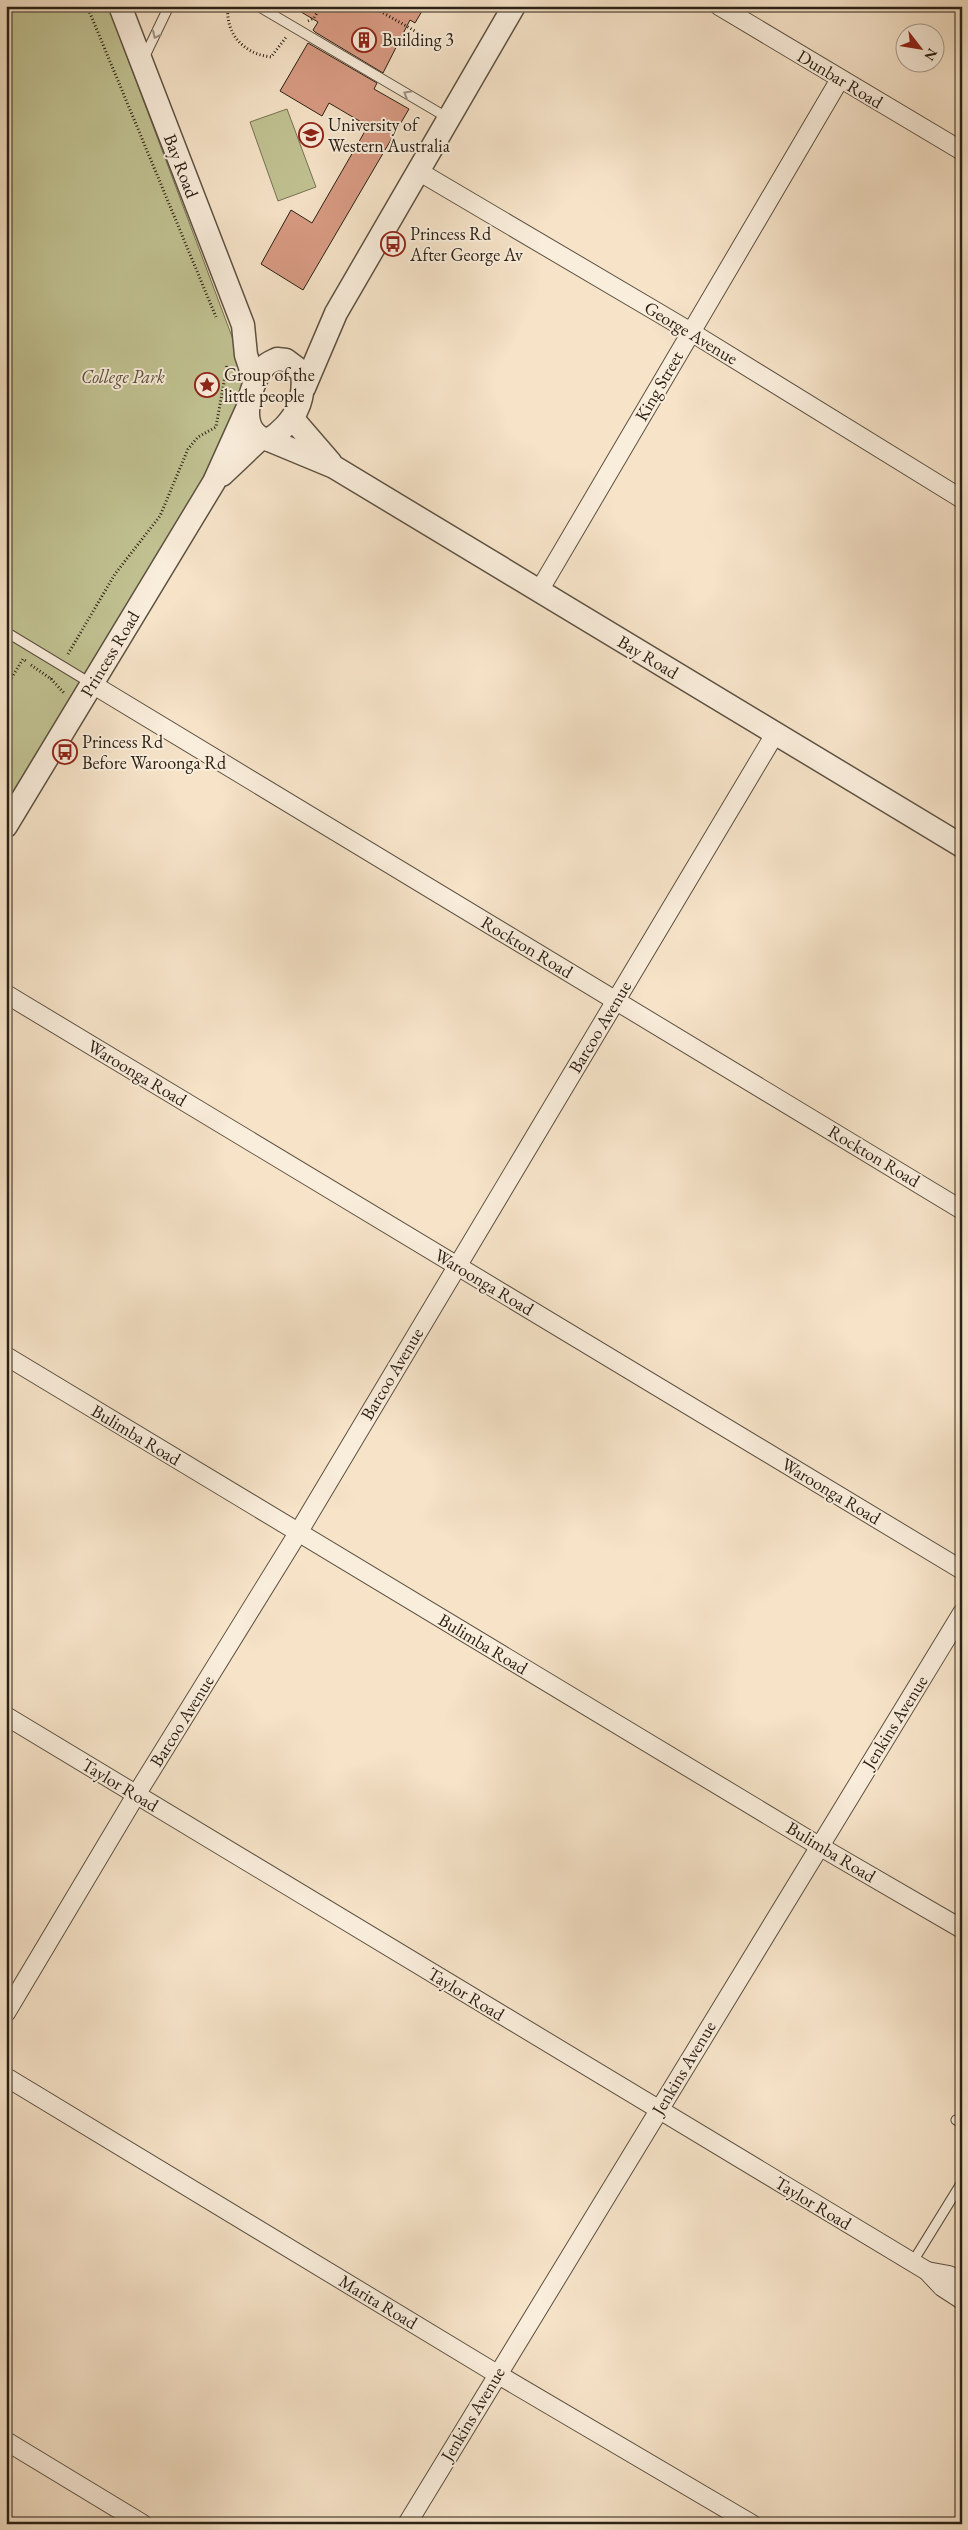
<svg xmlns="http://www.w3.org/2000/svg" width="968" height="2530" viewBox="0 0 968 2530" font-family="'EB Garamond',serif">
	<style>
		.green { fill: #c1c292; stroke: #767254 }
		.building { fill: #d89b83; stroke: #2b2115 }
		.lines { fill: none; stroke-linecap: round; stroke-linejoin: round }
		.service-casing { stroke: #5e5242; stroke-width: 11 }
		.minor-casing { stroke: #5e5242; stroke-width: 20 }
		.tertiary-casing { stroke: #5e5242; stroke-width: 25 }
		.path { stroke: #2b2115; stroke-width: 3; stroke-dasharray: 1 2.5; stroke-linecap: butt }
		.service { stroke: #f9eddb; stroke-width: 9 }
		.minor { stroke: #f9eddb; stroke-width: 18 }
		.tertiary { stroke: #f9eddb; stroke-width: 22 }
		.oneway { stroke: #9c9182 }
		.labels { text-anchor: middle; stroke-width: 4; stroke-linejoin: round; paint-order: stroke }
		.poi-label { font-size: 18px; fill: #2b2115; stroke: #f9eddb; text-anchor: start }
		.street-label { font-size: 18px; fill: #2b2115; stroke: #f9eddb }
		.park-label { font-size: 18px; font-style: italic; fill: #58513a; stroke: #f9eddb }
	</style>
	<rect width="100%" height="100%" fill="#f6e3c8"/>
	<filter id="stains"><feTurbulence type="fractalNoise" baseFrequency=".004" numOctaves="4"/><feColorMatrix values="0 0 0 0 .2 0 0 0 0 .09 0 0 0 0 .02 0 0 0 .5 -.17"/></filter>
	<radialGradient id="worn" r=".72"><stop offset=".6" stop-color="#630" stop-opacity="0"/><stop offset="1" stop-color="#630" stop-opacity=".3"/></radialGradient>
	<g class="green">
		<path d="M 6,6 L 108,6 L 237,350 L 245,386 L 224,437 L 199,485 L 6,803 Z"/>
		<path d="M 287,109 L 316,187 L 278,201 L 250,122 Z"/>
	</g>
	<g class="building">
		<path d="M 291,6 L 425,6 L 415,23 L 410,20 L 383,73 L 315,32 L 313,30 L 318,22 Z"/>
		<path d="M 308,43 L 377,83 L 374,89 L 409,109 L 303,290 L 261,264 L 291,210 L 312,223 L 368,126 L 329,103 L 322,116 L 280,91 Z"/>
	</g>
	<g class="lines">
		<defs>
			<g id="service">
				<path d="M 258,6 L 448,118"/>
				<path d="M 143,60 L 169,6"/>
				<path d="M 6,632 L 92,684"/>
				<path d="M 956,2120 L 962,2123"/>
				<path d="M 912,2263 L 962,2182"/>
			</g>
			<g id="minor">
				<path d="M 719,6 L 962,151"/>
				<path d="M 418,171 L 691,332 L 962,499"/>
				<path d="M 539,591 L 840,79"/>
				<path d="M 92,684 L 962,1210"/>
				<path d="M 6,994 L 962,1570"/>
				<path d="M 6,1356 L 819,1846 L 962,1929"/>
				<path d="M 6,1716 L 927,2271 L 942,2287 L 962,2300"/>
				<path d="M 6,2013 L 136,1795 L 298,1533 L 775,734"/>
				<path d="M 6,2077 L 497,2374 L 752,2524"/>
				<path d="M 927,2271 L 949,2275 L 962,2283"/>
				<path d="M 6,2441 L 143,2524"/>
				<path d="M 407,2524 L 962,1613"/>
			</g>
			<g id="tertiary">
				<path d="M 120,6 L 243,325 L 246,355 L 255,382"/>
				<path d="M 277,359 L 286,360 L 302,372 C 306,403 294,422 269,440 C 235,435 249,385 264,367 C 267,363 273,361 277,359 Z"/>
				<path d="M 304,388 L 336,313 L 514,6"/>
				<path d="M 292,418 L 330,462"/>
				<path d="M 269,440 L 334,467 L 962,846"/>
				<path d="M 222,475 L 261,438"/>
				<path d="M 6,826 L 214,482 L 247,409"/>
			</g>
		</defs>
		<use href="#service" class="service-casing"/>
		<use href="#minor" class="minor-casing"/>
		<use href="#tertiary" class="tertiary-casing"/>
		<g class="path">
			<path d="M 87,6 L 216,317"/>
			<path d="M 228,6 C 225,34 244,54 271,57 L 287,36"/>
			<path d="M 371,6 L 429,39"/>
			<path d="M 308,21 L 314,18 L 321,6"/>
			<path d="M 68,654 L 115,574 L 160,516 L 188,449 L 198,437 L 216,427 L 227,365"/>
			<path d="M 31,665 L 51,679 L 53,676"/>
			<path d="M 6,671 L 13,676"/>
			<path d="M 51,679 L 65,694"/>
			<path d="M 6,687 L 23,659 L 26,661"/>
		</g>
		<use href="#service" class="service"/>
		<use href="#minor" class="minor"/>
		<use href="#tertiary" class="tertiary"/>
	</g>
	<defs><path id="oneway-chevron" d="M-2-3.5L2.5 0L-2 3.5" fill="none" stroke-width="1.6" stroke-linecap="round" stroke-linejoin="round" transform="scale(1.25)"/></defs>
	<g class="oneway">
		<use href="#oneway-chevron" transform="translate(156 35) rotate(116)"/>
		<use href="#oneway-chevron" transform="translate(407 94) rotate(-149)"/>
	</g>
	<defs>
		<symbol id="building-ring" viewBox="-11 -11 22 22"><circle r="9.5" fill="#f9eddb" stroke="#8f2418" stroke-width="1.5"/><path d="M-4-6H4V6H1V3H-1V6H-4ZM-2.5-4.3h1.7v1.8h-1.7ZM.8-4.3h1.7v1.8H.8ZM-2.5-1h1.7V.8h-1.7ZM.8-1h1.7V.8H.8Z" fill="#8f2418"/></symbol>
		<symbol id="university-ring" viewBox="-11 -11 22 22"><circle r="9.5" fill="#f9eddb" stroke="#8f2418" stroke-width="1.5"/><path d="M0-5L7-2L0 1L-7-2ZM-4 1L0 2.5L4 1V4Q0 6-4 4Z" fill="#8f2418"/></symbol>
		<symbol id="bus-ring" viewBox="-11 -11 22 22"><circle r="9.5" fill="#f9eddb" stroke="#8f2418" stroke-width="1.5"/><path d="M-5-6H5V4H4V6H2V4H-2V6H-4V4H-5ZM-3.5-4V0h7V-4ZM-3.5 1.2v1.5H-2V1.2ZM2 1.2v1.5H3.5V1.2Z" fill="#8f2418"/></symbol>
		<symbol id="sight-ring" viewBox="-11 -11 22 22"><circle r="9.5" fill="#f9eddb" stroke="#8f2418" stroke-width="1.5"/><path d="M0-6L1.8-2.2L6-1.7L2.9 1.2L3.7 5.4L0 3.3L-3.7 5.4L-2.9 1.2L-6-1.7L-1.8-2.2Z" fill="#8f2418"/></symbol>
	</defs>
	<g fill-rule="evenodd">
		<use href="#building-ring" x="350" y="26" width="28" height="28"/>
		<use href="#university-ring" x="297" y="121" width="28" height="28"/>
		<use href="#bus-ring" x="379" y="230" width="28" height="28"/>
		<use href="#sight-ring" x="193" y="371" width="28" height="28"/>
		<use href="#bus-ring" x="51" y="738" width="28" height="28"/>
	</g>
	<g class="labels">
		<g class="poi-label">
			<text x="382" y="46">Building 3</text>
			<text x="328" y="131">University of<tspan x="328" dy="21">Western Australia</tspan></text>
			<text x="410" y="240">Princess Rd<tspan x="410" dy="21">After George Av</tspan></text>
			<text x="224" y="381">Group of the<tspan x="224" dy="21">little people</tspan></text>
			<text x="82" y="748">Princess Rd<tspan x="82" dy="21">Before Waroonga Rd</tspan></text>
		</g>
		<g class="street-label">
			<text transform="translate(840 79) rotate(31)" y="6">Dunbar Road</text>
			<text transform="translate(181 166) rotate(69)" y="6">Bay Road</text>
			<text transform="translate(691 333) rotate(31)" y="6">George Avenue</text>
			<text transform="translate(659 386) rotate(-60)" y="6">King Street</text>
			<text transform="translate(110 654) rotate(-59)" y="6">Princess Road</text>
			<text transform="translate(648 657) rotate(31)" y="6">Bay Road</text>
			<text transform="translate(527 947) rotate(31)" y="6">Rockton Road</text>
			<text transform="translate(600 1027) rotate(-59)" y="6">Barcoo Avenue</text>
			<text transform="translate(137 1073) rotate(31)" y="6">Waroonga Road</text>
			<text transform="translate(874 1156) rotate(31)" y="6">Rockton Road</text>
			<text transform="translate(484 1282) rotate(31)" y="6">Waroonga Road</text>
			<text transform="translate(392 1374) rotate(-59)" y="6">Barcoo Avenue</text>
			<text transform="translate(136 1435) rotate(31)" y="6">Bulimba Road</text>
			<text transform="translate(831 1491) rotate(31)" y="6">Waroonga Road</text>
			<text transform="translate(483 1644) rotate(31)" y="6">Bulimba Road</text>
			<text transform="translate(182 1721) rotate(-58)" y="6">Barcoo Avenue</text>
			<text transform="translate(895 1722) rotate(-58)" y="6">Jenkins Avenue</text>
			<text transform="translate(120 1785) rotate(31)" y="6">Taylor Road</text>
			<text transform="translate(831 1852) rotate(31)" y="6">Bulimba Road</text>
			<text transform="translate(466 1994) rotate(31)" y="6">Taylor Road</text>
			<text transform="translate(684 2068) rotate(-59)" y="6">Jenkins Avenue</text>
			<text transform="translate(813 2203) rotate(31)" y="6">Taylor Road</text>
			<text transform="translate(378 2302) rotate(31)" y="6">Marita Road</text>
			<text transform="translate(473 2414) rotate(-59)" y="6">Jenkins Avenue</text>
		</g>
		<g class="park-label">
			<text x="123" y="383">College Park</text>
		</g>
	</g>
	<rect width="968" height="2530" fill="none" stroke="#f6e3c8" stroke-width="25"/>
	<rect x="8" y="8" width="953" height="2515" fill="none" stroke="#2b2115" stroke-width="2.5"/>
	<rect x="12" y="12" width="943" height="2505" fill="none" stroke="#2b2115"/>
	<g transform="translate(920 48) rotate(121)"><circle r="24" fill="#f9eddb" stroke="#a79b8c"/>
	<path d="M0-4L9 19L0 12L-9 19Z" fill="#8f2418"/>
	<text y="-8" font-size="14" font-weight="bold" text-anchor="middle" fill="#2b2115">N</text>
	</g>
	<rect width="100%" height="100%" filter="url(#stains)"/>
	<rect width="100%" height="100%" fill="url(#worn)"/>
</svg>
